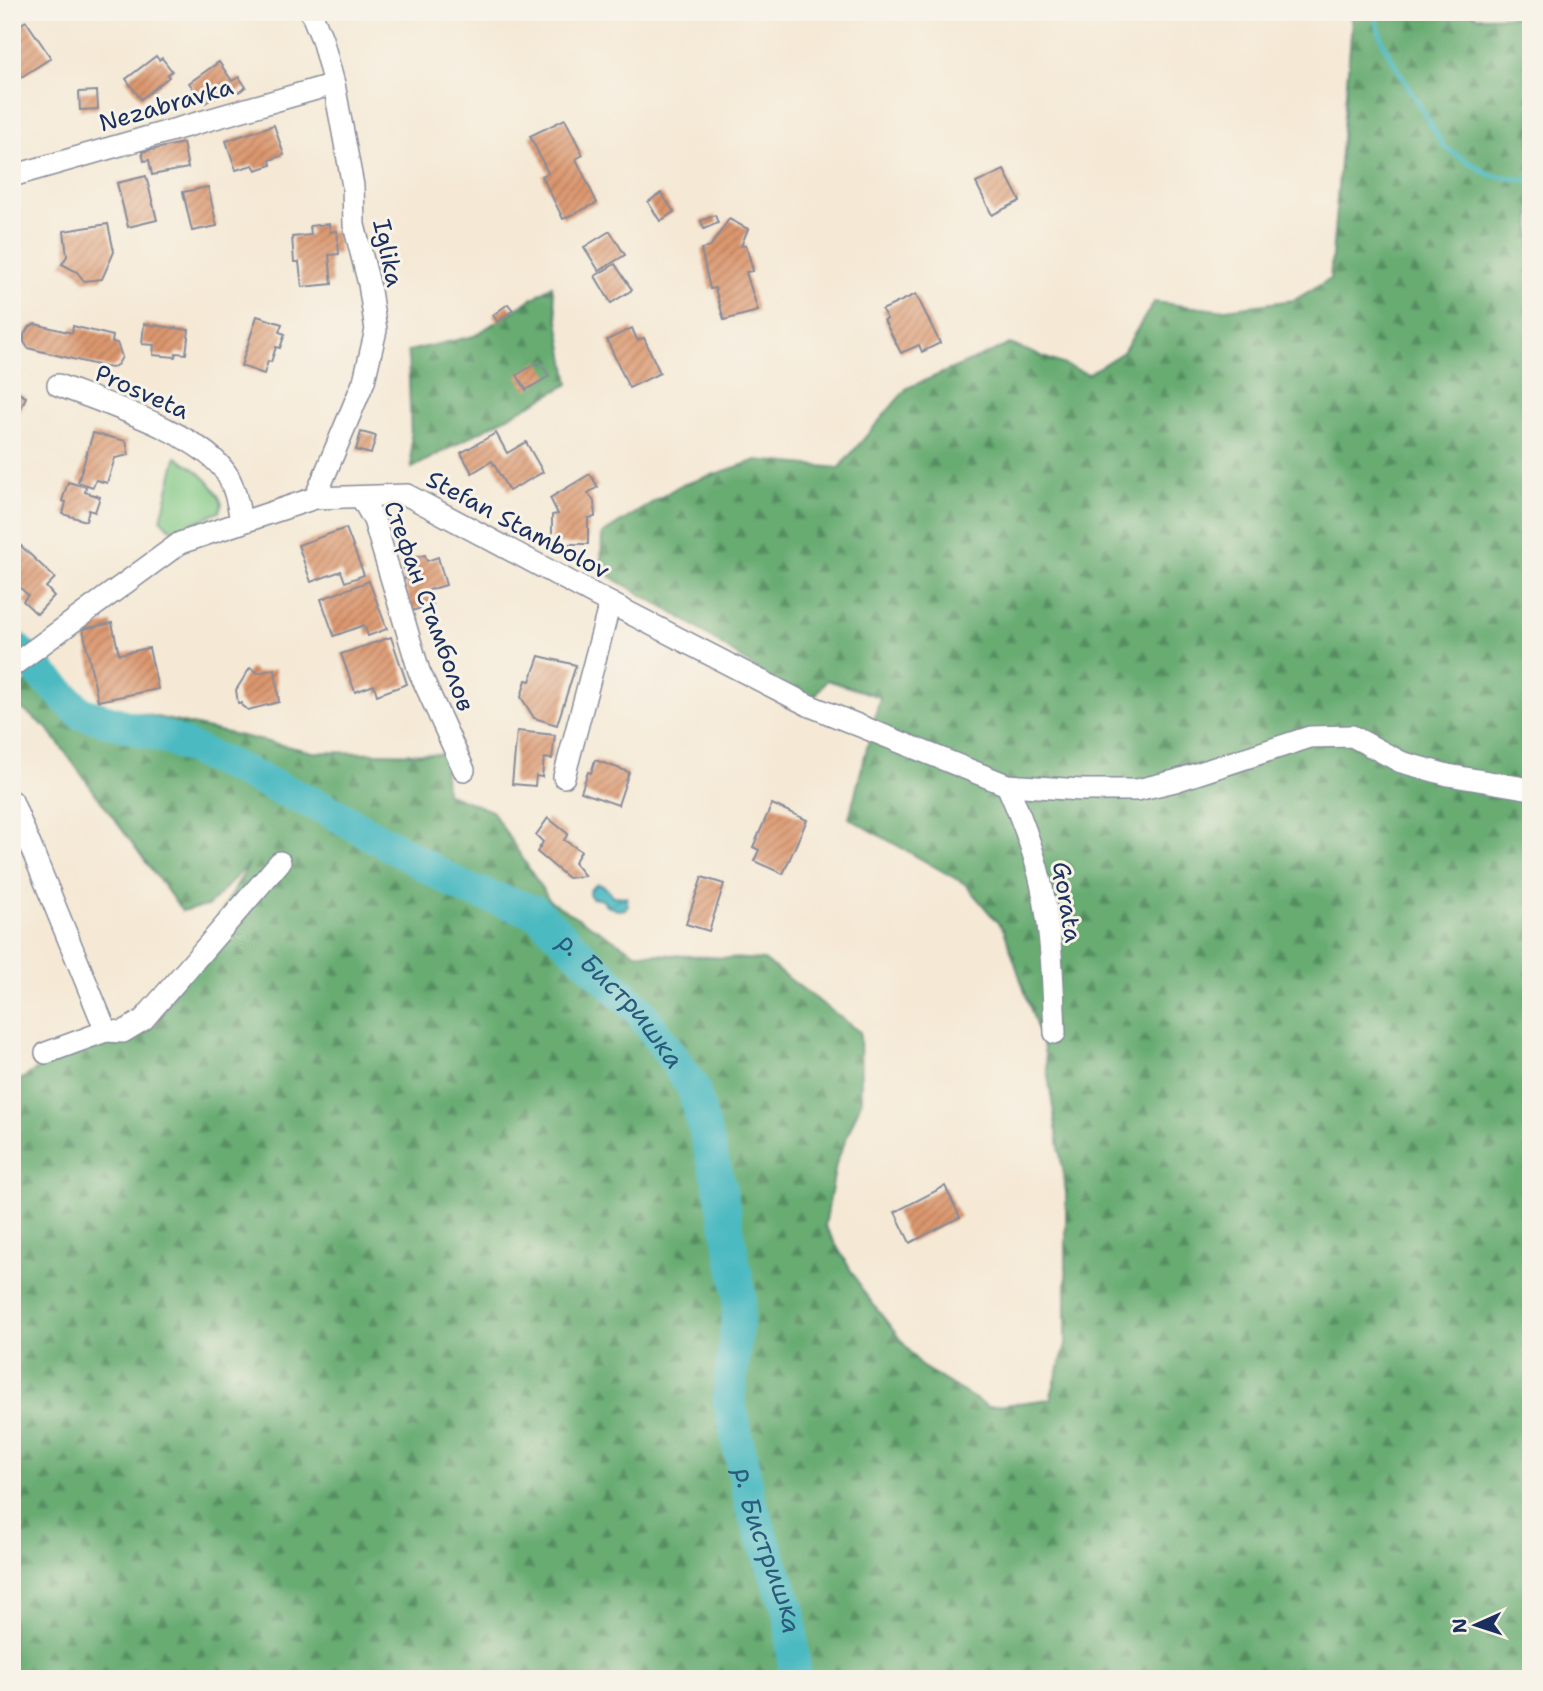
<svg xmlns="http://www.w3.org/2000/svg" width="1543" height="1691" viewBox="0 0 1543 1691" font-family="'Shantell Sans',sans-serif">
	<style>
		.green { fill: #80c884; stroke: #4e7c71; stroke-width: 2 }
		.forest { fill: url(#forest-firs); stroke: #426e68; stroke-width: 2 }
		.water { fill: url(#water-waves); stroke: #337490; stroke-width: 2 }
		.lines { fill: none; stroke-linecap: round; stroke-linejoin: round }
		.stream { stroke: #4bbac1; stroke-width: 5 }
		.river { stroke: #4bbac1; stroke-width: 33 }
		.building { fill: url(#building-hatch) }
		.minor-casing { stroke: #888c9a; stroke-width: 24 }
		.minor { stroke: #fff; stroke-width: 21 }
		.labels { text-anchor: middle; stroke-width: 6; stroke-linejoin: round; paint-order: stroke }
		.street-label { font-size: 24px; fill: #1b2f5e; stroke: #f7f3e8 }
		.water-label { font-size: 26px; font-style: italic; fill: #29597c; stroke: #f7f3e8 }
	</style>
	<defs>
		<pattern id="forest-firs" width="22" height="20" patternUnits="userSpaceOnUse" patternTransform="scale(1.75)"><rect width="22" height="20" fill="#68ac72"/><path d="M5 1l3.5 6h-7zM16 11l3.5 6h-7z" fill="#558c61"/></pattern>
		<pattern id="water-waves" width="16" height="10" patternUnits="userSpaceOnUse" patternTransform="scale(1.75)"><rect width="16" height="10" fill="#4bbac1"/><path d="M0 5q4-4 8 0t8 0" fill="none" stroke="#3e98a0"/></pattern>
		<pattern id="building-hatch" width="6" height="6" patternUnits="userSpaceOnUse" patternTransform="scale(1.75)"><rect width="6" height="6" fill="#dc976e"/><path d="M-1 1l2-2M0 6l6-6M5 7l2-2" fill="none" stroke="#b27c5e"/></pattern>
	</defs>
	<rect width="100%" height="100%" fill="#f7f3e8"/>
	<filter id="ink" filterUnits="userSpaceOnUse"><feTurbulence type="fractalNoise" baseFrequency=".0143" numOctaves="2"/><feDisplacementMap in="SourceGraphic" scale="14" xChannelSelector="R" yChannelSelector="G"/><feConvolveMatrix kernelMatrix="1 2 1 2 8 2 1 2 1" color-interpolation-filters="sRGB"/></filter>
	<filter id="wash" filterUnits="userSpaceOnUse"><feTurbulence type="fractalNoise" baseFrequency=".00686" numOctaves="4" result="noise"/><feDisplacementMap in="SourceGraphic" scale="28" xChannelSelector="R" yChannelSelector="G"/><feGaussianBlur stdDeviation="1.57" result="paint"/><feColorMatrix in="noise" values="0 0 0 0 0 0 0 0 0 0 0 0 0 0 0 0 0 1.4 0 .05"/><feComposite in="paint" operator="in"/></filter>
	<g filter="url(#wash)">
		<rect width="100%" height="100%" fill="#f5e9d5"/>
		<path class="green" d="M 176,457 C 196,468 214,482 222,504 L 219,512 L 173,531 L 161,520 Z"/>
		<g class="forest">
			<path d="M 1349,12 L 1472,12 L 1477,17 L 1531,16 L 1531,1679 L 12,1679 L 12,1085 L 44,1065 L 156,1025 L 249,864 L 208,906 L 182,911 L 48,729 L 12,701 L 12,698 L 44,664 L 80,704 L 143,714 L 313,752 L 444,754 L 446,793 L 492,811 L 550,901 L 636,953 L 764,960 L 860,1032 L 861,1102 L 836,1164 L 825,1226 L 863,1291 L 921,1366 L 988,1407 L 1050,1399 L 1066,1344 L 1066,1192 L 1044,1049 L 1004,930 L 965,884 L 849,818 L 880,697 L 827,680 L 808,705 L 693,625 L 601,571 L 602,534 L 679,486 L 757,460 L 839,468 L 907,388 L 1010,344 L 1088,374 L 1123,352 L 1154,302 L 1218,310 L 1294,300 L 1330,279 L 1352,23 Z"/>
			<path d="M 552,286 L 569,384 L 412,468 L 408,351 L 474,336 Z"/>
		</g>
		<path class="water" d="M 597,884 L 604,886 L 613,896 L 626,897 L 628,906 L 625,909 L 618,910 L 606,906 L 603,900 L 592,898 L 589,894 L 590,890 Z"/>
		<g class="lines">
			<path class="stream" d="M 1373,12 L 1384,45 L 1444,147 L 1490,175 L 1531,181"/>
			<path class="river" id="s1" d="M 12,645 L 81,713 L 171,739 L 332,812 L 464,888 L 536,912 L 639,1010 L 693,1087 L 720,1187 L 740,1296 L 729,1399 L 751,1506 L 790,1613 L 795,1679"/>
		</g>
		<g id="blocks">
			<g class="building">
				<path d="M 26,21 L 51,58 L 12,83 L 12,30 Z"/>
				<path d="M 156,56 L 159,60 L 162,58 L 172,71 L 167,75 L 169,77 L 141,99 L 126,79 Z"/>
				<path d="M 219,62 L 232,81 L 239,77 L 246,87 L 239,92 L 230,89 L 205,103 L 189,83 Z"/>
				<path d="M 97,91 L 98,109 L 80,110 L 79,92 Z"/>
				<path d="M 565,119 L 583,155 L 576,159 L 597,203 L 563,219 L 542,176 L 548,173 L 530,136 Z"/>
				<path d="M 274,125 L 284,155 L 270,160 L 271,165 L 256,170 L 253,165 L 236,170 L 226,141 Z"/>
				<path d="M 183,143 L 188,168 L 152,175 L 149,160 L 144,161 L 142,152 Z"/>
				<path d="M 1004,170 L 1020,201 L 992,215 L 976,183 Z"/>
				<path d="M 146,176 L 157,220 L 128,227 L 117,183 Z"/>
				<path d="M 208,187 L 217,226 L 192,231 L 183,192 Z"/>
				<path d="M 661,193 L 674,212 L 660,221 L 648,202 Z"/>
				<path d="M 715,215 L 718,223 L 704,229 L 701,221 Z"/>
				<path d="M 729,219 L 748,229 L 741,246 L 746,245 L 753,271 L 746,272 L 758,311 L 724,320 L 715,288 L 710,289 L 701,249 L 710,247 Z"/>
				<path d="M 108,224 L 114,252 L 102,279 L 84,281 L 77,272 L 62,264 L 67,256 L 64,231 Z"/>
				<path d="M 329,224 L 330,232 L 337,231 L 339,254 L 329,255 L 332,284 L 302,287 L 299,262 L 294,262 L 292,237 L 311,235 L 310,226 Z"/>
				<path d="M 610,231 L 625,255 L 599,271 L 584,247 Z"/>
				<path d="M 615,264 L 632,290 L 611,303 L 595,276 Z"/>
				<path d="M 916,294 L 940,343 L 922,352 L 919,345 L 901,353 L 884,320 L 887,319 L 882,310 Z"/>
				<path d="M 508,304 L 513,310 L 498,322 L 493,315 Z"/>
				<path d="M 257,316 L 282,324 L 279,332 L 285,334 L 280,348 L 276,347 L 271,362 L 268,361 L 264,374 L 241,366 Z"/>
				<path d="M 35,324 L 72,333 L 73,326 L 113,336 L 112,342 L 117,343 L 122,357 L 118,364 L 112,368 L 105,367 L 28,348 L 24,342 L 24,335 L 28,328 Z"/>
				<path d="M 144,324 L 189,330 L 186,354 L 176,353 L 175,357 L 153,355 L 154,345 L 142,344 Z"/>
				<path d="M 632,328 L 637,340 L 644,338 L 660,373 L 629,388 L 607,340 Z"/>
				<path d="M 539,361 L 549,376 L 526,390 L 517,375 Z"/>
				<path d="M 12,390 L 26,397 L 17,417 L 12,415 Z"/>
				<path d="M 361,432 L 376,436 L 371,454 L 356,450 Z"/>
				<path d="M 93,433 L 126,441 L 129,455 L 115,458 L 107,483 L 96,480 L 93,487 L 78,482 Z"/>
				<path d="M 496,433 L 507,453 L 526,442 L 543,472 L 509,491 L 492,461 L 472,473 L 461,453 Z"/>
				<path d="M 590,474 L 598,487 L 588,493 L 594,501 L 595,517 L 588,518 L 588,544 L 552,544 L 552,515 L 558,514 L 550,498 Z"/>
				<path d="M 68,482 L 86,487 L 85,492 L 100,497 L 95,512 L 89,510 L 86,521 L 63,514 L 66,502 L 62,501 Z"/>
				<path d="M 346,528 L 364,575 L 345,582 L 341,571 L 311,582 L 298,545 Z"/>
				<path d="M 20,545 L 55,578 L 46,587 L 54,596 L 37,614 L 23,601 L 28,595 L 17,585 L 15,587 L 12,584 L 12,570 L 15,567 L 12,564 L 12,553 Z"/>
				<path d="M 425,555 L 427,561 L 438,557 L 446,585 L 429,590 L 433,604 L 412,611 L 403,579 L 407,578 L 402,561 Z"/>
				<path d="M 369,581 L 387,629 L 368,636 L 364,625 L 334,636 L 321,599 Z"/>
				<path d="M 112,623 L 119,654 L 149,648 L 158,689 L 98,701 L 83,629 Z"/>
				<path d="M 391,637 L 407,684 L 377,695 L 374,685 L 355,692 L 341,654 Z"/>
				<path d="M 539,656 L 576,665 L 557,725 L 534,718 L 521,697 L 526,680 L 530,681 Z"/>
				<path d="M 250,668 L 258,673 L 275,669 L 279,702 L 248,710 L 242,706 L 241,703 L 238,703 L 236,690 Z"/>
				<path d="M 517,731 L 555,735 L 552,759 L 544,758 L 542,777 L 536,776 L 535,786 L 512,784 Z"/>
				<path d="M 595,760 L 629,772 L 618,805 L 581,792 L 588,772 L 591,773 Z"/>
				<path d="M 772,804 L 807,820 L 783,874 L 754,861 L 759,850 L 753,847 Z"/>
				<path d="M 548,818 L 568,834 L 564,840 L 581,851 L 574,863 L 585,876 L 568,878 L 537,852 L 543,842 L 536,835 Z"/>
				<path d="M 702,877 L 724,884 L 709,931 L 686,924 Z"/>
				<path d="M 945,1186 L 960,1217 L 910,1243 L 895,1212 Z"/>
			</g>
		</g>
	</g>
	<g filter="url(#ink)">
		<use href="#blocks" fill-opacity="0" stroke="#888c9a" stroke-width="2"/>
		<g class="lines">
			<defs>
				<g id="minor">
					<path d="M 311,12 L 322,39 L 334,84 L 353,186 L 354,225 L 369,284 L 376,330 L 364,381 L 315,498"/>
					<path d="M 12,176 L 334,84"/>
					<path d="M 58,385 C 103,403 204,434 228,476 C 236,491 239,507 241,523"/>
					<path d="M 361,497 L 374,520 L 419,671 L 464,770"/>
					<path d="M 12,666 L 180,543 L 315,498 L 407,495 L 610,603 L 808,705 L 1007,785 L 1081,790 L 1137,790 L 1175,781 L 1310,737 L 1352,736 L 1401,762 L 1448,775 L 1531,789"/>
					<path d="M 564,777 L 610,603"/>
					<path d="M 1007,785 C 1022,819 1036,855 1043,893 C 1052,938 1053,987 1055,1033"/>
					<path d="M 12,801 L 106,1031"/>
					<path d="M 46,1053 L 106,1031 L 123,1032 L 143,1020 L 280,862"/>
				</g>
			</defs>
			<use href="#minor" class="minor-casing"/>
			<use href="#minor" class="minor"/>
		</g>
	</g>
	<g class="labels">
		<g class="street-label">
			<text transform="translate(166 105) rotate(-16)" y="8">Nezabravka</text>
			<text transform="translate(388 253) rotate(78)" y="8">Iglika</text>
			<text transform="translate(142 392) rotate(24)" y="8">Prosveta</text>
			<text transform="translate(518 525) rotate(28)" y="8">Stefan Stambolov</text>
			<text transform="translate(429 606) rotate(70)" y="8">Стефан Стамболов</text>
			<text transform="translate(1067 902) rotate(81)" y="8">Gorata</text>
		</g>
		<g class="water-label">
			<text dy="9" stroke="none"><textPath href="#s1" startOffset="719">р. Бистришка</textPath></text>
			<text dy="9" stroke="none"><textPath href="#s1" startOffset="1307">р. Бистришка</textPath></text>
		</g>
	</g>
	<rect width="1543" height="1691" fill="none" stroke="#f7f3e8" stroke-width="42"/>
	<g transform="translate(1476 1625) rotate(267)" stroke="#f7f3e8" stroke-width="5" paint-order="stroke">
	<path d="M0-5L12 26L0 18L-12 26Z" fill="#1b2f5e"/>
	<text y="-10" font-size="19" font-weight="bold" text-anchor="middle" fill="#1b2f5e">N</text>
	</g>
</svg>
